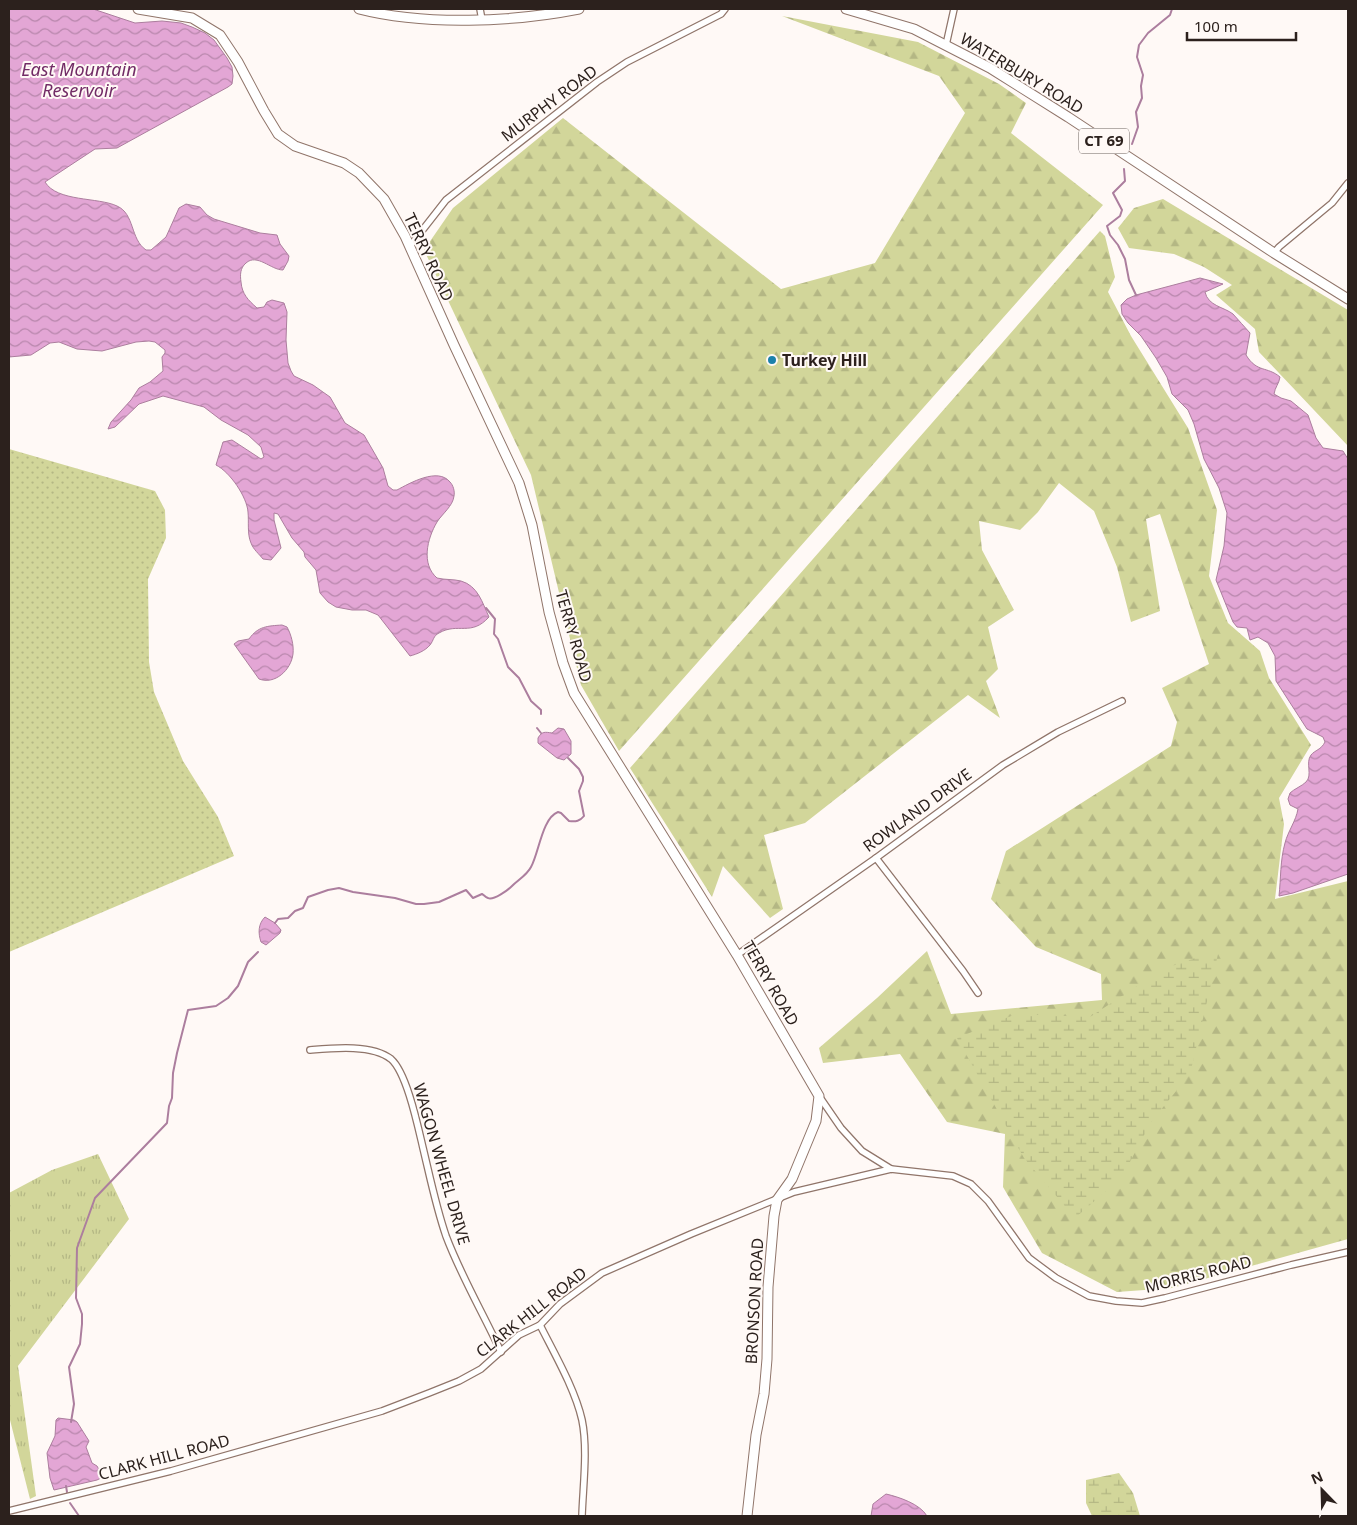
<svg xmlns="http://www.w3.org/2000/svg" width="1357" height="1525" viewBox="0 0 1357 1525" font-family="'Noto Sans',sans-serif">
	<style>
		.grass { fill: url(#grass-dots) }
		.forest { fill: url(#forest-firs) }
		.wetland { fill: url(#wetland-marsh) }
		.park { fill: url(#park-tufts) }
		.water { fill: url(#water-waves); stroke: #ac7e9e }
		.lines { fill: none; stroke-linecap: round; stroke-linejoin: round }
		.stream { stroke: #ac7e9e; stroke-width: 2 }
		.street-casing { stroke: #90756a; stroke-width: 8 }
		.secondary-casing { stroke: #90756a; stroke-width: 11 }
		.primary-casing { stroke: #90756a; stroke-width: 11 }
		.street { stroke: #fff; stroke-width: 5.5 }
		.secondary { stroke: #fff; stroke-width: 9 }
		.primary { stroke: #fff; stroke-width: 9 }
		.poi-dot { fill: #1b81ab; stroke: #fff9f6; stroke-width: 2 }
		.labels { text-anchor: middle; stroke-width: 4; stroke-linejoin: round; paint-order: stroke }
		.shield { fill: #fff9f6; stroke: #6b625e; stroke-width: 1 }
		.shield-label { font-size: 15px; font-weight: bold; fill: #2c211d }
		.street-label { font-size: 16px; fill: #2c211d; stroke: #fff9f6 }
		.poi-label { font-size: 16px; font-weight: bold; fill: #2c211d; stroke: #fff9f6; text-anchor: start }
		.water-label { font-size: 18px; font-style: italic; fill: #722b66; stroke: #fff9f6 }
	</style>
	<defs>
		<pattern id="grass-dots" width="8" height="8" patternUnits="userSpaceOnUse" patternTransform="scale(1.25)"><rect width="8" height="8" fill="#d2d69a"/><path d="M2 2h.1M6 6h.1" fill="none" stroke="#b4b784" stroke-width="1.8" stroke-linecap="round"/></pattern>
		<pattern id="forest-firs" width="22" height="20" patternUnits="userSpaceOnUse" patternTransform="scale(1.25)"><rect width="22" height="20" fill="#d2d69a"/><path d="M5 1l3.5 6h-7zM16 11l3.5 6h-7z" fill="#b4b784"/></pattern>
		<pattern id="wetland-marsh" width="20" height="14" patternUnits="userSpaceOnUse" patternTransform="scale(1.25)"><rect width="20" height="14" fill="#d2d69a"/><path d="M1 5h8M5 5V1M11 12h8M15 12V8" fill="none" stroke="#b4b784"/></pattern>
		<pattern id="park-tufts" width="24" height="20" patternUnits="userSpaceOnUse" patternTransform="scale(1.25)"><rect width="24" height="20" fill="#d2d69a"/><path d="M3 7l-1-3M5 7V3M7 7l1-3M15 17l-1-3M17 17v-4M19 17l1-3" fill="none" stroke="#b4b784"/></pattern>
		<pattern id="water-waves" width="16" height="10" patternUnits="userSpaceOnUse" patternTransform="scale(1.25)"><rect width="16" height="10" fill="#e3a6d5"/><path d="M0 5q4-4 8 0t8 0" fill="none" stroke="#b887ac"/></pattern>
	</defs>
	<rect width="100%" height="100%" fill="#fff9f6"/>
	<path class="grass" d="M 9,449 L 155,491 L 165,510 L 166,538 L 148,579 L 149,662 L 154,692 L 183,761 L 218,817 L 234,856 L 9,952 Z"/>
	<g class="forest">
		<path d="M 782,16 L 918,42 L 999,84 L 1026,103 L 1011,133 L 1103,205 L 619,751 L 581,685 L 531,475 L 424,250 L 453,208 L 563,118 L 781,289 L 875,263 L 965,113 L 939,76 Z"/>
		<path d="M 1163,199 L 1348,310 L 1348,446 L 1259,352 L 1255,329 L 1216,295 L 1232,285 L 1204,267 L 1174,254 L 1129,248 L 1118,228 L 1134,208 Z"/>
		<path d="M 1100,231 L 1105,236 L 1115,277 L 1108,292 L 1131,336 L 1188,428 L 1217,510 L 1209,576 L 1228,623 L 1260,651 L 1269,678 L 1311,745 L 1279,798 L 1284,824 L 1275,899 L 1348,881 L 1348,1239 L 1172,1288 L 1117,1292 L 1042,1253 L 1003,1187 L 1005,1134 L 947,1122 L 900,1054 L 823,1063 L 819,1048 L 877,998 L 927,951 L 951,1014 L 1102,1000 L 1101,974 L 1036,947 L 991,899 L 1006,851 L 1171,746 L 1177,722 L 1162,688 L 1209,664 L 1160,514 L 1146,519 L 1160,611 L 1131,622 L 1117,567 L 1094,511 L 1059,483 L 1038,512 L 1020,530 L 979,521 L 982,550 L 1014,610 L 988,627 L 998,669 L 986,681 L 1000,718 L 968,695 L 805,823 L 764,835 L 783,909 L 770,918 L 723,866 L 712,897 L 630,768 Z"/>
	</g>
	<g class="wetland">
		<path d="M 1219,950 L 1190,1074 L 1151,1122 L 1122,1177 L 1075,1218 L 1024,1158 L 957,1038 L 1016,1014 L 1090,1017 L 1163,969 Z"/>
		<path d="M 1119,1473 L 1133,1493 L 1140,1516 L 1092,1516 L 1086,1503 L 1086,1480 Z"/>
	</g>
	<path class="park" d="M 98,1154 L 129,1219 L 18,1366 L 36,1496 L 30,1499 L 9,1416 L 9,1193 L 52,1170 Z"/>
	<g class="water">
		<path d="M 9,9 L 93,9 L 135,23 L 162,21 L 181,23 L 192,27 L 205,33 L 214,40 L 227,58 L 232,67 L 233,76 L 232,84 L 228,87 L 117,148 L 95,149 L 45,182 C 57,202 98,197 117,206 C 135,214 130,239 146,250 L 151,250 L 166,237 L 179,208 L 186,204 L 200,207 L 207,215 L 214,219 L 260,233 L 277,235 L 280,244 L 289,256 L 288,261 L 283,270 C 271,270 257,253 246,263 C 240,268 240,275 241,282 C 242,294 248,300 257,308 L 264,307 L 267,302 L 272,300 L 284,303 L 287,312 L 286,340 L 288,363 L 291,371 L 294,376 L 313,385 L 330,397 L 345,423 L 364,435 L 383,468 L 388,486 L 393,490 L 397,490 C 410,483 438,467 450,482 C 453,485 455,491 454,496 C 453,506 442,514 437,522 C 427,539 421,564 437,578 C 445,580 453,579 461,581 C 478,586 482,602 489,617 C 471,637 458,622 439,633 C 433,636 434,640 430,645 C 425,651 417,654 410,656 L 378,615 L 366,610 L 352,610 L 336,607 L 328,602 L 320,593 L 316,570 L 305,557 L 304,552 L 292,538 L 278,514 L 274,513 L 274,520 L 281,548 L 271,560 L 263,559 C 259,554 253,549 251,543 C 247,534 249,522 248,512 C 247,497 230,472 216,465 L 223,442 L 232,440 L 261,459 L 264,457 L 261,447 L 248,435 L 221,420 L 204,407 L 163,396 L 139,404 L 115,427 L 108,429 L 111,422 L 131,400 L 139,388 L 150,382 L 163,371 L 162,357 L 165,353 L 165,350 L 155,342 L 149,341 L 136,342 L 102,351 L 77,349 L 59,342 L 50,343 L 31,355 L 9,357 Z"/>
		<path d="M 1200,278 L 1223,284 L 1205,292 C 1208,306 1224,307 1233,314 C 1239,320 1244,327 1250,333 L 1246,355 C 1257,373 1267,366 1280,377 C 1279,384 1275,387 1274,394 L 1281,398 L 1291,401 L 1308,415 L 1316,438 L 1323,448 L 1343,451 L 1348,459 L 1348,874 L 1293,893 L 1279,896 C 1281,878 1280,861 1285,843 C 1288,831 1296,821 1298,809 L 1290,805 L 1288,799 L 1290,793 C 1294,789 1302,786 1306,782 C 1313,775 1305,763 1311,755 C 1315,750 1321,750 1325,742 L 1323,737 L 1307,729 L 1276,681 L 1275,656 L 1268,643 L 1258,637 L 1250,640 L 1247,628 L 1237,627 L 1233,622 L 1216,580 L 1224,546 L 1227,513 L 1219,488 L 1204,459 L 1194,424 L 1188,410 L 1172,394 L 1167,377 L 1156,358 L 1141,336 L 1128,323 L 1122,314 L 1121,305 L 1127,299 L 1136,295 Z"/>
		<path d="M 282,625 L 287,627 C 291,634 294,645 293,654 C 291,670 275,685 259,679 L 234,644 L 238,641 L 249,639 C 258,626 268,626 282,625 Z"/>
		<path d="M 558,728 L 564,729 L 571,741 L 571,754 L 564,760 L 557,758 L 538,743 L 538,738 C 542,731 545,732 552,733 Z"/>
		<path d="M 265,917 L 275,923 L 281,930 L 280,933 L 266,945 L 261,942 C 258,933 258,924 265,917 Z"/>
		<path d="M 58,1418 L 74,1420 L 77,1422 L 89,1441 L 86,1447 L 92,1463 L 97,1466 L 103,1477 L 97,1480 L 54,1490 L 50,1478 L 47,1453 L 55,1436 L 56,1420 Z"/>
		<path d="M 886,1494 C 899,1497 920,1504 927,1516 L 871,1516 L 873,1504 Z"/>
	</g>
	<g class="lines">
		<g class="stream">
			<path d="M 1132,144 L 1138,127 L 1136,112 L 1142,98 L 1141,86 L 1143,75 L 1137,57 L 1139,45 L 1148,33 L 1170,15 L 1172,9"/>
			<path d="M 1124,169 L 1125,181 L 1113,193 L 1122,210 L 1120,216 L 1107,226 L 1110,235 L 1118,245 L 1125,259 L 1129,280 L 1136,295"/>
			<path d="M 486,608 L 495,619 L 494,634 L 498,639 L 508,667 L 519,678 L 531,701 L 541,710 L 541,714"/>
			<path d="M 537,728 L 541,733"/>
			<path d="M 275,923 L 278,919 L 288,918 L 295,911 L 303,908 L 308,897 L 328,890 L 339,888 L 353,892 L 395,898 L 416,904 L 424,904 L 439,902 L 466,890 L 473,898 L 482,894 C 484,895 485,897 488,898 C 493,901 508,890 512,886 C 518,880 527,875 531,867 C 539,853 542,818 558,812 L 561,813 L 569,821 C 576,822 580,821 584,816 L 579,791 L 583,781 L 583,777 L 579,769 L 568,758"/>
			<path d="M 71,1422 L 74,1404 L 69,1367 L 80,1344 L 82,1324 L 82,1314 L 76,1298 L 77,1248 L 95,1198 L 167,1123 L 169,1106 L 172,1098 L 173,1073 L 177,1053 L 188,1010 L 216,1006 L 228,998 L 238,986 L 248,962 L 258,952"/>
			<path d="M 66,1486 L 67,1492"/>
			<path d="M 70,1503 L 79,1516"/>
		</g>
		<defs>
			<g id="street">
				<path d="M 480,9 L 482,20"/>
				<path d="M 946,45 L 954,9"/>
				<path d="M 410,246 L 446,200 L 597,82 L 627,62 L 721,14 L 725,9"/>
				<path d="M 1274,253 L 1279,247 L 1332,203 L 1348,183"/>
				<path d="M 876,858 L 963,971 L 978,993"/>
				<path d="M 737,955 L 876,858 L 1003,765 L 1058,732 L 1122,701"/>
				<path d="M 310,1050 C 333,1048 372,1044 391,1059 C 407,1073 418,1127 423,1148 C 430,1177 436,1207 446,1236 C 461,1276 483,1313 501,1352"/>
				<path d="M 819,1096 L 841,1128 L 862,1151 L 891,1169"/>
				<path d="M 540,1325 C 554,1353 575,1389 582,1420 C 588,1449 583,1486 582,1516"/>
				<path d="M 9,1511 L 171,1471 L 382,1411 L 429,1393 L 459,1381 L 481,1369 L 519,1335 L 540,1325 L 560,1304 L 602,1273 L 691,1234 L 794,1192 L 891,1169 L 953,1176 L 971,1184 L 988,1201 L 1029,1258 L 1056,1278 L 1089,1296 L 1116,1301 L 1142,1303 L 1165,1298 L 1291,1265 L 1348,1252"/>
			</g>
			<path id="secondary" d="M 138,9 L 192,18 L 220,35 L 238,62 L 264,111 L 278,134 L 295,146 L 344,163 L 359,173 L 384,199 L 405,236 L 454,345 L 519,483 L 532,525 L 549,612 L 563,663 L 574,693 L 737,955 L 819,1096 L 816,1121 L 792,1179 L 777,1200 L 774,1216 L 768,1287 L 767,1359 L 764,1394 L 756,1435 L 747,1516"/>
			<g id="primary">
				<path d="M 359,9 C 425,26 513,22 579,9"/>
				<path d="M 846,9 L 914,29 L 990,68 L 1068,117 L 1274,253 L 1348,299"/>
			</g>
		</defs>
		<use href="#street" class="street-casing"/>
		<use href="#secondary" class="secondary-casing"/>
		<use href="#primary" class="primary-casing"/>
		<use href="#street" class="street"/>
		<use href="#secondary" class="secondary"/>
		<use href="#primary" class="primary"/>
	</g>
	<circle class="poi-dot" cx="772" cy="360" r="5"/>
	<g class="labels">
		<rect class="shield" x="1079" y="128.5" width="50" height="25" rx="4"/>
		<g class="shield-label">
			<text x="1104" y="146">CT 69</text>
		</g>
		<g class="street-label">
			<text transform="translate(1022 73) rotate(31)" y="6">WATERBURY ROAD</text>
			<text transform="translate(549 103) rotate(-37)" y="6">MURPHY ROAD</text>
			<text transform="translate(429 257) rotate(65)" y="6">TERRY ROAD</text>
			<text transform="translate(574 636) rotate(74)" y="6">TERRY ROAD</text>
			<text transform="translate(917 810) rotate(-36)" y="6">ROWLAND DRIVE</text>
			<text transform="translate(771 983) rotate(60)" y="6">TERRY ROAD</text>
			<text transform="translate(442 1164) rotate(74)" y="6">WAGON WHEEL DRIVE</text>
			<text transform="translate(1198 1274) rotate(-14)" y="6">MORRIS ROAD</text>
			<text transform="translate(754 1301) rotate(-87)" y="6">BRONSON ROAD</text>
			<text transform="translate(531 1312) rotate(-38)" y="6">CLARK HILL ROAD</text>
			<text transform="translate(164 1457) rotate(-15)" y="6">CLARK HILL ROAD</text>
		</g>
		<g class="poi-label">
			<text x="782" y="366">Turkey Hill</text>
		</g>
		<g class="water-label">
			<text x="79" y="76">East Mountain<tspan x="79" dy="21">Reservoir</tspan></text>
		</g>
	</g>
	<rect width="1357" height="1525" fill="none" stroke="#2c211d" stroke-width="20"/>
	<g transform="translate(1322 1490) rotate(337)" stroke="#fff9f6" stroke-width="4" paint-order="stroke">
	<path d="M0-4L9 19L0 12L-9 19Z" fill="#2c211d"/>
	<text y="-8" font-size="14" font-weight="bold" text-anchor="middle" fill="#2c211d">N</text>
	</g>
	<path d="M1187 32v8h109v-8" fill="none" stroke="#2c211d" stroke-width="2.5"/>
	<text x="1194" y="32" font-size="15" fill="#2c211d" stroke="#fff9f6" stroke-width="4" paint-order="stroke">100 m</text>
</svg>
